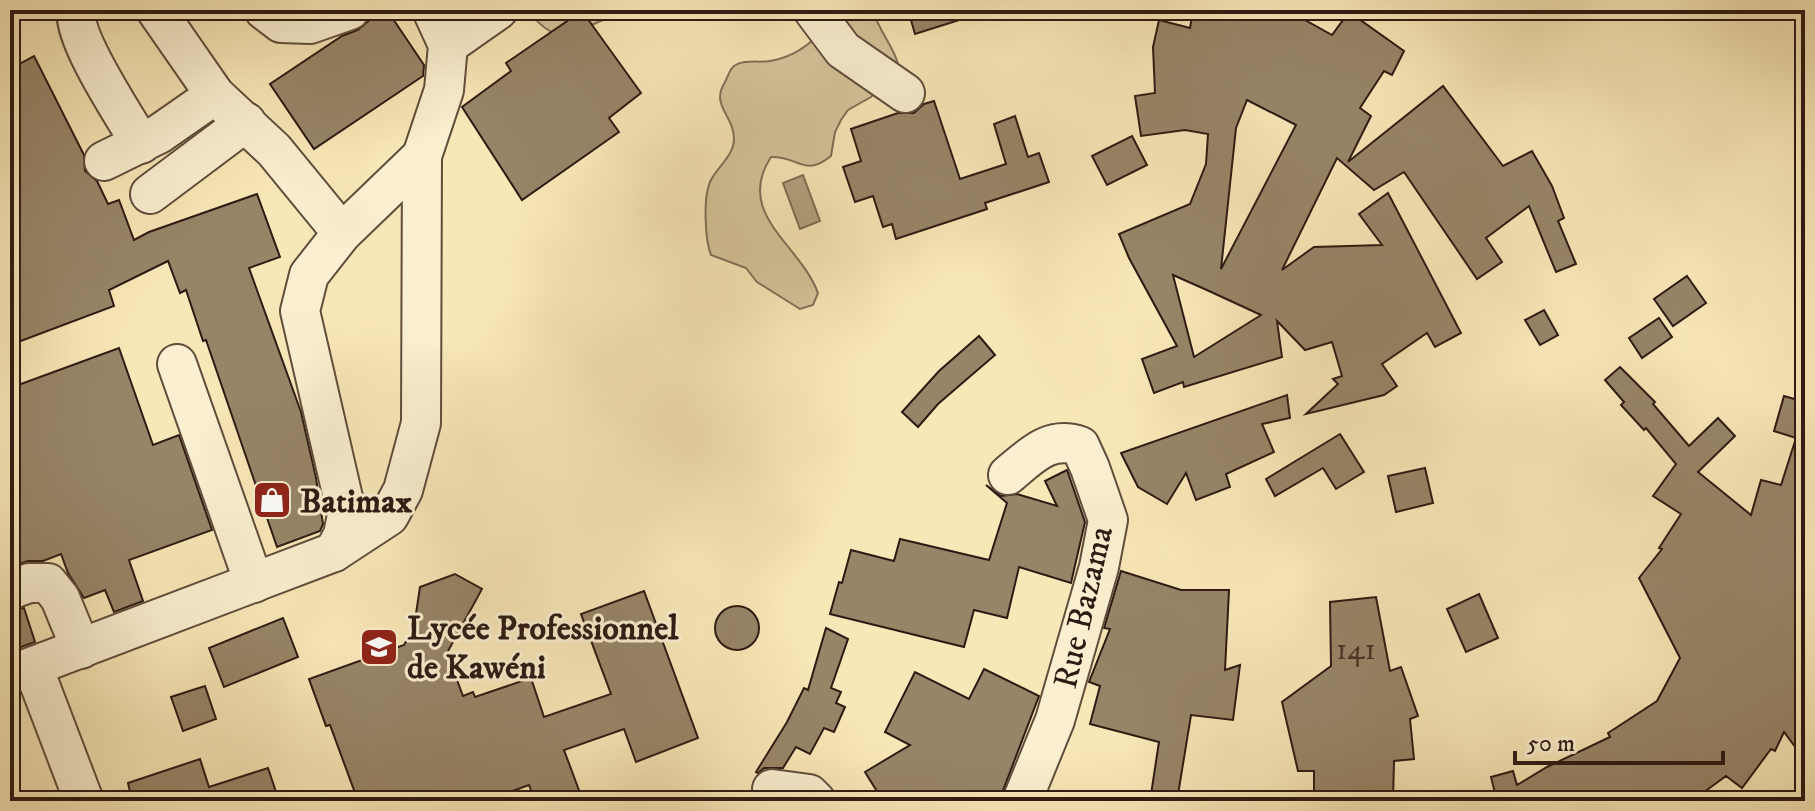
<svg xmlns="http://www.w3.org/2000/svg" width="1815" height="811" viewBox="0 0 1815 811" font-family="'IM FELL DW Pica',serif">
	<style>
		.green { fill: #d6c49b; stroke: #826f57; stroke-width: 2 }
		.water { fill: #b3a17f; stroke: #7e6b54; stroke-width: 2 }
		.building { fill: #978568; stroke: #2e1a13; stroke-width: 2; fill-rule: evenodd }
		.lines { fill: none; stroke-linecap: round; stroke-linejoin: round }
		.minor-casing { stroke: #604d3c; stroke-width: 42 }
		.minor { stroke: #faefd0; stroke-width: 38 }
		.labels { text-anchor: middle; stroke-width: 6; stroke-linejoin: round; paint-order: stroke }
		.number-label { font-size: 30px; fill: #483528 }
		.poi-label { font-size: 34px; font-weight: bold; fill: #2e1a13; stroke: #faefd0; text-anchor: start }
		.street-label { font-size: 34px; fill: #2e1a13; stroke: #faefd0 }
	</style>
	<rect width="100%" height="100%" fill="#f8e7b7"/>
	<filter id="stains"><feTurbulence type="fractalNoise" baseFrequency=".0025" numOctaves="4"/><feColorMatrix values="0 0 0 0 .2 0 0 0 0 .09 0 0 0 0 .02 0 0 0 .5 -.17"/></filter>
	<radialGradient id="worn" r=".72"><stop offset=".6" stop-color="#630" stop-opacity="0"/><stop offset="1" stop-color="#630" stop-opacity=".3"/></radialGradient>
	<g class="green">
		<path d="M 528,10 L 648,10 C 638,14 627,12 617,15 C 578,26 561,55 528,10 Z"/>
		<path d="M 780,10 L 873,10 C 878,30 893,45 898,64 L 892,75 L 871,97 L 848,110 L 841,120 L 835,132 L 831,156 C 804,178 799,156 771,157 C 734,214 800,244 818,293 L 813,305 L 800,309 L 757,282 L 746,268 L 711,255 C 705,240 703,198 710,182 C 716,168 734,156 734,139 C 734,115 710,106 725,82 C 728,77 729,70 734,66 C 744,59 758,63 770,61 C 788,58 801,51 814,39 L 803,18 Z"/>
	</g>
	<path class="water" d="M 803,175 L 820,221 L 800,229 L 783,183 Z"/>
	<g class="building">
		<path d="M 381,10 L 387,10 L 424,65 L 423,76 L 314,149 L 270,84 L 342,36 L 358,30 Z"/>
		<path d="M 908,10 L 974,10 L 975,15 L 915,34 Z"/>
		<path d="M 1228,10 L 1287,10 L 1332,35 L 1349,12 L 1404,51 L 1392,75 L 1384,71 L 1360,108 L 1371,116 L 1348,162 L 1443,86 L 1503,166 L 1532,151 L 1552,186 L 1564,218 L 1558,221 L 1576,264 L 1556,272 L 1529,206 L 1486,238 L 1502,262 L 1477,279 L 1404,172 L 1374,190 L 1337,158 L 1282,270 L 1314,247 L 1382,245 L 1359,214 L 1388,193 L 1461,333 L 1435,347 L 1427,333 L 1382,364 L 1397,386 L 1384,395 L 1306,414 L 1338,384 L 1333,379 L 1342,376 L 1332,342 L 1305,350 L 1277,321 L 1282,357 L 1184,387 L 1183,382 L 1154,393 L 1142,359 L 1177,346 L 1129,258 L 1119,234 L 1190,204 L 1206,164 L 1208,134 L 1185,130 L 1141,136 L 1135,96 L 1155,93 L 1153,47 L 1159,20 L 1190,28 L 1193,11 L 1225,17 ZM 1247,100 L 1296,125 L 1221,269 L 1236,128 ZM 1173,275 L 1209,291 L 1261,315 L 1194,357 Z"/>
		<path d="M 582,11 L 641,93 L 609,118 L 619,132 L 522,200 L 462,107 L 511,71 L 506,63 Z"/>
		<path d="M 34,56 L 84,155 L 85,171 L 97,181 L 108,204 L 119,200 L 134,240 L 149,232 L 257,194 L 280,257 L 249,268 L 301,412 L 316,478 L 323,524 L 320,531 L 277,547 L 206,340 L 203,341 L 186,290 L 180,293 L 168,261 L 109,290 L 114,306 L 10,345 L 10,69 Z"/>
		<path d="M 934,101 L 960,179 L 1006,164 L 994,124 L 1015,116 L 1028,157 L 1039,153 L 1049,182 L 985,203 L 987,209 L 896,239 L 892,224 L 883,227 L 873,196 L 855,202 L 843,167 L 861,161 L 851,129 L 898,113 L 914,113 L 924,104 Z"/>
		<path d="M 1132,136 L 1147,165 L 1107,185 L 1092,156 Z"/>
		<path d="M 1687,276 L 1706,303 L 1673,326 L 1654,299 Z"/>
		<path d="M 1544,310 L 1558,335 L 1540,345 L 1525,320 Z"/>
		<path d="M 1659,318 L 1672,337 L 1642,358 L 1629,338 Z"/>
		<path d="M 979,336 L 995,355 L 938,404 L 918,427 L 902,412 L 939,371 Z"/>
		<path d="M 119,348 L 153,445 L 179,435 L 212,530 L 129,560 L 143,601 L 114,612 L 105,590 L 84,598 L 68,573 L 61,554 L 43,561 L 28,561 L 10,567 L 10,388 Z"/>
		<path d="M 1620,367 L 1655,402 L 1653,404 L 1689,446 L 1718,418 L 1735,436 L 1698,472 L 1751,515 L 1761,480 L 1781,485 L 1796,438 L 1774,431 L 1784,396 L 1805,402 L 1805,760 L 1784,732 L 1775,751 L 1771,749 L 1742,788 L 1726,776 L 1692,801 L 1686,794 L 1665,801 L 1490,801 L 1496,797 L 1491,777 L 1513,771 L 1517,785 L 1547,767 L 1610,737 L 1608,733 L 1657,701 L 1680,658 L 1639,578 L 1662,549 L 1659,548 L 1681,514 L 1653,496 L 1676,464 L 1646,428 L 1644,430 L 1621,405 L 1624,402 L 1605,380 Z"/>
		<path d="M 1287,395 L 1290,418 L 1262,424 L 1274,452 L 1226,474 L 1230,487 L 1196,500 L 1186,473 L 1167,504 L 1138,487 L 1121,453 Z"/>
		<path d="M 1340,434 L 1364,472 L 1336,489 L 1323,468 L 1275,496 L 1266,479 Z"/>
		<path d="M 1425,468 L 1433,503 L 1396,512 L 1388,476 Z"/>
		<path d="M 1067,470 L 1085,522 L 1071,583 L 1019,567 L 1007,618 L 974,610 L 964,647 L 830,614 L 839,582 L 842,583 L 851,550 L 894,561 L 900,539 L 989,560 L 1007,503 L 986,485 L 1001,496 L 1017,494 L 1057,506 L 1045,481 Z"/>
		<path d="M 1121,571 L 1181,590 L 1229,590 L 1225,670 L 1240,665 L 1233,720 L 1191,715 L 1177,801 L 1150,801 L 1159,742 L 1090,724 L 1100,686 L 1089,682 L 1110,629 L 1104,628 Z"/>
		<path d="M 455,574 L 482,589 L 447,653 L 463,696 L 473,692 L 475,697 L 531,678 L 544,717 L 611,694 L 581,614 L 644,591 L 698,738 L 636,762 L 624,729 L 564,750 L 583,801 L 535,801 L 529,785 L 485,801 L 358,801 L 330,725 L 326,726 L 309,679 L 404,645 L 414,627 L 420,587 Z"/>
		<path d="M 1479,594 L 1498,638 L 1466,652 L 1447,609 Z"/>
		<path d="M 1376,597 L 1390,671 L 1401,667 L 1418,716 L 1410,719 L 1414,759 L 1394,761 L 1393,801 L 1314,801 L 1314,771 L 1298,771 L 1282,702 L 1331,666 L 1330,602 Z"/>
		<circle cx="737" cy="628" r="22"/>
		<path d="M 24,608 L 35,642 L 10,651 L 10,611 Z"/>
		<path d="M 283,618 L 298,657 L 224,687 L 209,648 Z"/>
		<path d="M 826,628 L 848,639 L 831,688 L 841,692 L 836,703 L 845,707 L 834,732 L 824,728 L 810,754 L 796,747 L 783,768 L 764,768 L 758,773 L 756,772 L 787,722 L 804,688 L 808,690 Z"/>
		<path d="M 984,669 L 1039,696 L 999,801 L 883,801 L 865,772 L 910,745 L 885,732 L 915,672 L 969,699 Z"/>
		<path d="M 205,686 L 216,719 L 183,731 L 171,697 Z"/>
		<path d="M 200,759 L 209,787 L 268,768 L 279,801 L 132,801 L 128,783 Z"/>
	</g>
	<g class="lines">
		<defs>
			<g id="minor">
				<path d="M 77,10 C 71,36 125,117 141,144"/>
				<path d="M 156,10 L 215,95 L 274,150 L 342,233"/>
				<path d="M 264,10 L 281,23 L 310,24 L 350,10"/>
				<path d="M 813,10 L 843,50 L 905,93"/>
				<path d="M 448,45 L 498,10"/>
				<path d="M 104,161 L 159,134 L 215,95"/>
				<path d="M 150,194 L 246,122"/>
				<path d="M 177,364 L 254,583"/>
				<path d="M 1008,475 C 1030,457 1049,435 1080,446 L 1090,468 L 1108,520 L 1099,567 L 1055,720 L 1022,801"/>
				<path d="M 334,552 L 343,535 L 347,515 L 300,311 L 309,275 L 342,233 L 422,156"/>
				<path d="M 10,590 L 29,583 L 48,583 L 60,598 L 81,649"/>
				<path d="M 33,667 L 84,801"/>
				<path d="M 10,675 L 334,552 L 389,516 L 403,490 L 421,423 L 422,156 L 444,90 L 448,45 L 432,10"/>
				<path d="M 772,789 L 809,794 L 816,801"/>
			</g>
		</defs>
		<use href="#minor" class="minor-casing"/>
		<use href="#minor" class="minor"/>
	</g>
	<defs>
		<symbol id="shop-square" viewBox="-11 -11 22 22"><rect x="-9" y="-9" width="18" height="18" rx="4" fill="#8f2418" stroke="#faefd0"/><path d="M-5-2.5h2.3a2.7 3.5 0 0 1 5.4 0H5L5.5 6h-11ZM-1.5-2.5h3a1.5 2.3 0 0 0-3 0Z" fill="#fff"/></symbol>
		<symbol id="school-square" viewBox="-11 -11 22 22"><rect x="-9" y="-9" width="18" height="18" rx="4" fill="#8f2418" stroke="#faefd0"/><path d="M0-5L7-2L0 1L-7-2ZM-4 1L0 2.5L4 1V4Q0 6-4 4Z" fill="#fff"/></symbol>
	</defs>
	<g fill-rule="evenodd">
		<use href="#shop-square" x="250" y="478" width="44" height="44"/>
		<use href="#school-square" x="357" y="625" width="44" height="44"/>
	</g>
	<g class="labels">
		<g class="number-label">
			<text x="1356" y="659">141</text>
		</g>
		<g class="poi-label">
			<text x="300" y="512">Batimax</text>
			<text x="407" y="639">Lycée Professionnel<tspan x="407" dy="39">de Kawéni</tspan></text>
		</g>
		<g class="street-label">
			<text transform="translate(1082 607) rotate(-77)" y="12">Rue Bazama</text>
		</g>
	</g>
	<rect width="1815" height="811" fill="none" stroke="#f8e7b7" stroke-width="40"/>
	<rect x="12" y="12" width="1791" height="787" fill="none" stroke="#2e1a13" stroke-width="4"/>
	<rect x="20" y="20" width="1775" height="771" fill="none" stroke="#2e1a13" stroke-width="2"/>
	<path d="M1515 751v12h208v-12" fill="none" stroke="#2e1a13" stroke-width="4"/>
	<text x="1527" y="751" font-size="24" fill="#2e1a13" stroke="#faefd0" stroke-width="6" paint-order="stroke">50 m</text>
	<rect width="100%" height="100%" filter="url(#stains)"/>
	<rect width="100%" height="100%" fill="url(#worn)"/>
</svg>
